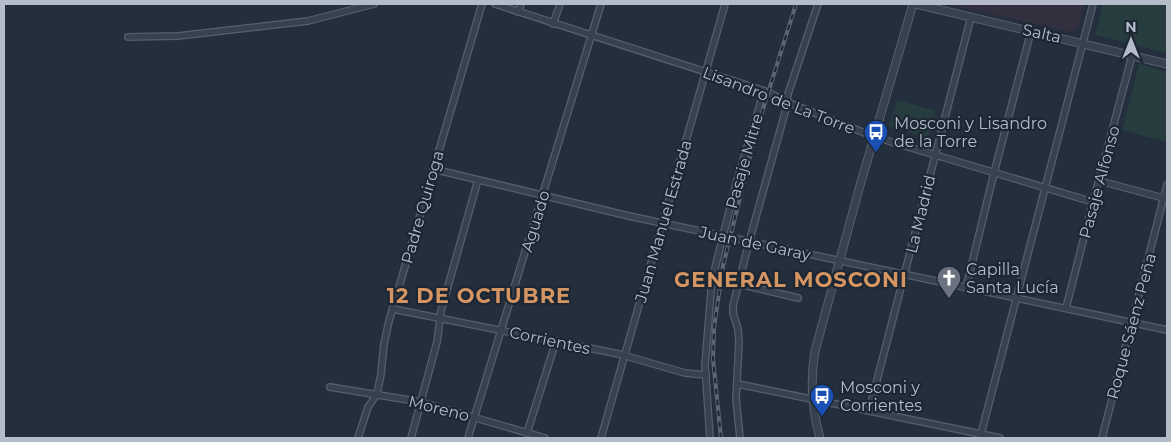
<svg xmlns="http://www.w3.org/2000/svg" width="1171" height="442" viewBox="0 0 1171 442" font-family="Montserrat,sans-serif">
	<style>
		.medical { fill: #32303f }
		.green { fill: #263c3f }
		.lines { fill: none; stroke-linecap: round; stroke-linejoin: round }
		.minor-casing { stroke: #565f6c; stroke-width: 8 }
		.tertiary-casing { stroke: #565f6c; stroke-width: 9 }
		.minor { stroke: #38414e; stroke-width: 5.5 }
		.tertiary { stroke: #38414e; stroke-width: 7 }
		.rail-casing { stroke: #5a6575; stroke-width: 4 }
		.rail { stroke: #1d2633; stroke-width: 2; stroke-dasharray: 5.5; stroke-linecap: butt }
		.labels { text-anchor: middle; stroke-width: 4.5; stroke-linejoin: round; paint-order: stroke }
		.street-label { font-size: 16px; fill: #b4bcc9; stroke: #1d2633 }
		.poi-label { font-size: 16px; fill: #b4bcc9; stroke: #1d2633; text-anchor: start }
		.district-label { font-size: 21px; font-weight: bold; letter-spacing: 1px; fill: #d59563; stroke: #1d2633 }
	</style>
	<rect width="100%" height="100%" fill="#242f3e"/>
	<path class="medical" d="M 945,4 L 1085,4 L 1077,30 L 1072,32 Z"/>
	<g class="green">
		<path d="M 1103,4 L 1167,4 L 1167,53 L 1095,35 Z"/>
		<path d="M 1139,64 L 1167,72 L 1166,142 L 1122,130 Z"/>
		<path d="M 897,100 L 936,111 L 928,138 L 889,126 Z"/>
	</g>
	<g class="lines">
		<defs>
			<g id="minor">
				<path d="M 495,4 L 768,92 L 787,102 L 875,137 L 1093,202"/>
				<path d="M 518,12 L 521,4"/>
				<path d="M 553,24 L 560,4"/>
				<path d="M 128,37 L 178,36 L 308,21 L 374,4"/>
				<path d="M 433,169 L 629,216 L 1167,330"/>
				<path d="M 1100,181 L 1167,199"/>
				<path d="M 739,284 L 798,298"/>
				<path d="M 966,288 L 994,173 L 1031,31"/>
				<path d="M 1066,308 L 1093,202 L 1132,56"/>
				<path d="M 393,309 L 619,354 L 685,373 L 706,375"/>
				<path d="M 738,384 L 1000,438"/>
				<path d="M 330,387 L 421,402 L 545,438"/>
				<path d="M 869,411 L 971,17"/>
				<path d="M 527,433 L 556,341"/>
				<path d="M 358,438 L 368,407 L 377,394 L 381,374 L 384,344 L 389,321 L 482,4"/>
				<path d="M 411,438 L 437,342 L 441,311 L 478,180"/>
				<path d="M 468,438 L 601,4"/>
				<path d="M 601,438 L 725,4"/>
				<path d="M 710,438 L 705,365 L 712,280 L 736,184 L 764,91"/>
				<path d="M 740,438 L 736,399 L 739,342 L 738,329 L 733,313 L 733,306 L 749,242 L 786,109 L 788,94 L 818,4"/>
				<path d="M 980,438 L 1093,4"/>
				<path d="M 1102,438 L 1167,185"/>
			</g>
			<g id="tertiary">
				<path d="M 916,4 L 1167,64"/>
				<path d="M 820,438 C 812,410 810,380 815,351 L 861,182 L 913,4"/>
			</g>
		</defs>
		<use href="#minor" class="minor-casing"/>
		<use href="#tertiary" class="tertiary-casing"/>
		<use href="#minor" class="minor"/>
		<use href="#tertiary" class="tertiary"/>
		<defs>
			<path id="rail" d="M 721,438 L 713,359 L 714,328 L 723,266 L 758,125 L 796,4"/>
		</defs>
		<use href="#rail" class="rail-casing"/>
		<use href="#rail" class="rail"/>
	</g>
	<defs>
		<symbol id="bus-pin" viewBox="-11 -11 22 30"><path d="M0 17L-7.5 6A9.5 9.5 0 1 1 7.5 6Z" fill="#1a4fb4" stroke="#1d2633"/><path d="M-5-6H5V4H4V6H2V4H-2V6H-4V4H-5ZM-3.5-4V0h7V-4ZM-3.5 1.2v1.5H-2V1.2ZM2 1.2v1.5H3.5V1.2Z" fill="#fff"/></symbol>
		<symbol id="church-pin" viewBox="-11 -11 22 30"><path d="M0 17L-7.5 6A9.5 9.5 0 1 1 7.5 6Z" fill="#6b7280" stroke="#1d2633"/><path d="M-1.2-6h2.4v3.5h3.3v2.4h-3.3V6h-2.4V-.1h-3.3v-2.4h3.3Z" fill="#fff"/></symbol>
	</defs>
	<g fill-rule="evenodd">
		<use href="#bus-pin" x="862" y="118" width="28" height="38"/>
		<use href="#church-pin" x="935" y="264" width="28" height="38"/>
		<use href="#bus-pin" x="808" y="382" width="28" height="38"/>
	</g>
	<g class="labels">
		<g class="street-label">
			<text transform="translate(1042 33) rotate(13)" y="6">Salta</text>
			<text transform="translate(779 100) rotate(21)" y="6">Lisandro de La Torre</text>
			<text transform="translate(744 161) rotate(-74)" y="6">Pasaje Mitre</text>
			<text transform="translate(1099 182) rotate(-75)" y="6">Pasaje Alfonso</text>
			<text transform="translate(422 207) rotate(-74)" y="6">Padre Quiroga</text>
			<text transform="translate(920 214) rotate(-76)" y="6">La Madrid</text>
			<text transform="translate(535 221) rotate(-73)" y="6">Aguado</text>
			<text transform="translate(663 221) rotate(-74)" y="6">Juan Manuel Estrada</text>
			<text transform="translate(755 243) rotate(12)" y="6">Juan de Garay</text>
			<text transform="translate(1131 326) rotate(-75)" y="6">Roque Sáenz Peña</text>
			<text transform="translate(550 340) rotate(12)" y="6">Corrientes</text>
			<text transform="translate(439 408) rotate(14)" y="6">Moreno</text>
		</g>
		<g class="poi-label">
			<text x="894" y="129">Mosconi y Lisandro<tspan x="894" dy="18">de la Torre</tspan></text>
			<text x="966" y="275">Capilla<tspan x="966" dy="18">Santa Lucía</tspan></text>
			<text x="840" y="393">Mosconi y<tspan x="840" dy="18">Corrientes</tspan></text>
		</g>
		<g class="district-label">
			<text x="791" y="287">GENERAL MOSCONI</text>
			<text x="479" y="303">12 DE OCTUBRE</text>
		</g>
	</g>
	<rect width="1171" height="442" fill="none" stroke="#b4bcc9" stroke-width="10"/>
	<g transform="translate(1131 40)" stroke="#1d2633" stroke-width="4" paint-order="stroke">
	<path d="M0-4L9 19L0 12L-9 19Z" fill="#b4bcc9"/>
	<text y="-8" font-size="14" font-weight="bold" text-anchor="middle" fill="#b4bcc9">N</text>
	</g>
</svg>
